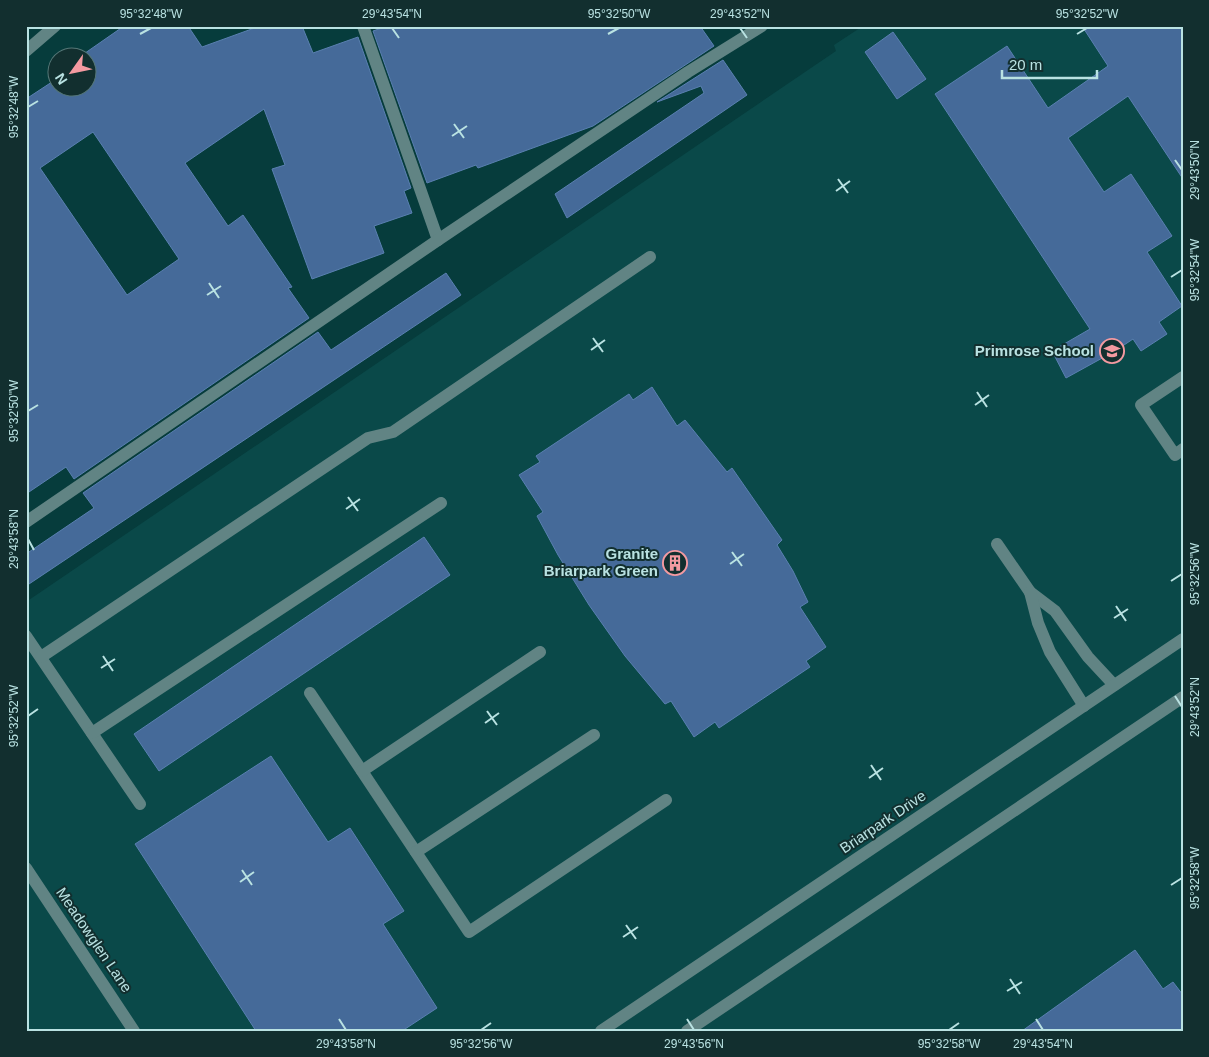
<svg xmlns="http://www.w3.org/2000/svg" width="1209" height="1057" viewBox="0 0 1209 1057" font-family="Arial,sans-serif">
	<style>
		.built { fill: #0a4949 }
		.building { fill: #456a99; stroke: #5a80b1; fill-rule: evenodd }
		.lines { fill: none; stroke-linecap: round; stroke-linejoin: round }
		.minor { stroke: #618484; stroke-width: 12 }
		.ticks { fill: none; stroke: #b9e2e2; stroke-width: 2 }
		.labels { text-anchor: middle; stroke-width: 4; stroke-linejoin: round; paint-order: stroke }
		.poi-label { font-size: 15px; font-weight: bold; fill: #b9e2e2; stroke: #122f2f; text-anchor: end }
		.street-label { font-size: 15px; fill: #b9e2e2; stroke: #122f2f }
		.neatline { fill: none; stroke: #b9e2e2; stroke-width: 2 }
		.ticks-label { font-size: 12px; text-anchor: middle; fill: #b9e2e2 }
	</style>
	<rect width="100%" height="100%" fill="#063c3c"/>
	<path class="built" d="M 863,26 L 1183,26 L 1183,1031 L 26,1031 L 26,602 L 836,51 L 834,45 Z"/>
	<g class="building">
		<path d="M 124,26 L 188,26 L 202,47 L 260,26 L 302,26 L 313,53 L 358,37 L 411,188 L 404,191 L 412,213 L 374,226 L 384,253 L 312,279 L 272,169 L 285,165 L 264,109 L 185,163 L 228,226 L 243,215 L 292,287 L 288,288 L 309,318 L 74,479 L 66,467 L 26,494 L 26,99 L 58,78 L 58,88 L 88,88 L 88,58 L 78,58 ZM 93,132 L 179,259 L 127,295 L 40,168 Z"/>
		<path d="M 387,26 L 700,26 L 714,46 L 593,126 L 478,168 L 476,165 L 427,183 L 373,31 Z"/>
		<path d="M 1082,26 L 1183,26 L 1183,179 L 1128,96 L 1068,138 L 1104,192 L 1131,174 L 1172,236 L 1147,252 L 1182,306 L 1159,322 L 1167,334 L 1141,351 L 1133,339 L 1115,351 L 1066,378 L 1052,351 L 1090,329 L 935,94 L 1007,46 L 1048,108 L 1108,66 Z"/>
		<path d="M 893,32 L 926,79 L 897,99 L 865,52 Z"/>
		<path d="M 723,60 L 747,95 L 567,218 L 555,194 L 704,93 L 701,86 L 657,102 Z"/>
		<path d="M 446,273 L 461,295 L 26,586 L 26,554 L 94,508 L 83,493 L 318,332 L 331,350 Z"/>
		<path d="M 652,387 L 677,426 L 685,420 L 727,472 L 732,468 L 782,540 L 777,545 L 793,571 L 808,602 L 800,607 L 826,647 L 806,661 L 810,667 L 719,728 L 715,722 L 694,737 L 671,701 L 665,704 L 625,656 L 589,605 L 558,555 L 537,516 L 543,512 L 519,475 L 540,462 L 536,456 L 629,394 L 633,400 Z"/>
		<path d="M 424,537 L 450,575 L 159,771 L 134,734 Z"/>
		<path d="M 271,756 L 328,842 L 350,828 L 404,911 L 383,924 L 437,1008 L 402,1031 L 256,1031 L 135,844 Z"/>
		<path d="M 1135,950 L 1163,989 L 1173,982 L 1183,995 L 1183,1031 L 1022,1031 Z"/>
	</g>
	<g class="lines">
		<g class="minor">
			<path d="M 363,26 L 438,240"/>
			<path d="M 26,51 L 55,26"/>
			<path d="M 1183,377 L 1141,405 L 1175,455 L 1183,449"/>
			<path d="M 26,522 L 438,240 L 688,72 L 762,26"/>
			<path d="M 997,544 L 1030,592 L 1055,611 L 1088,657 L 1114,685"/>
			<path d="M 1030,592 L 1038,623 L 1050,652 L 1084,706"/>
			<path d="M 26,636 L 140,804"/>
			<path d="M 41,657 L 368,438 L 393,432 L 650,257"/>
			<path d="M 310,693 L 469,932 L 666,800"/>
			<path d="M 92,733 L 441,503"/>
			<path d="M 362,771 L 540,652"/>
			<path d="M 416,852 L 594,735"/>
			<path d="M 26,868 L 134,1031"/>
			<path d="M 601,1031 L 1183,639"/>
			<path d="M 687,1031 L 1183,697"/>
		</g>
	</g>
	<path class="ticks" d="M 392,28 L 399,38M 740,28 L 747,38M 140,34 L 151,28M 608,34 L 619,28M 1077,34 L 1087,28M 28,107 L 38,101M 454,124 L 464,138M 452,136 L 467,126M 1175,160 L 1182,170M 838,179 L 848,193M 836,191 L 850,181M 1171,277 L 1182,270M 209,283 L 219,298M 207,295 L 221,286M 593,338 L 603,352M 591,350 L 605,340M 977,392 L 987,407M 975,405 L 989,395M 28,411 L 38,405M 348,497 L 358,511M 346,509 L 360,499M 28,539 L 34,550M 732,552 L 742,566M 730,564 L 744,554M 1171,581 L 1182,574M 1116,606 L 1126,621M 1114,618 L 1128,609M 103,656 L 113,671M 101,668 L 115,659M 1175,696 L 1182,707M 487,711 L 497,725M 28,716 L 38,709M 485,723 L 499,713M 871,765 L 881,780M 869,778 L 883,768M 242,870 L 252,885M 240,882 L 254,872M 1171,885 L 1182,878M 626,925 L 636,939M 623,937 L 638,927M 1010,979 L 1020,994M 1007,991 L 1022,982M 339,1019 L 346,1030M 687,1019 L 694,1030M 1036,1019 L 1043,1030M 481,1030 L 491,1023M 949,1030 L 959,1023"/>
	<defs>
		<symbol id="school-ring" viewBox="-11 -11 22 22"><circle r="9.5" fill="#122f2f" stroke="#f49aa1" stroke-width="1.5"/><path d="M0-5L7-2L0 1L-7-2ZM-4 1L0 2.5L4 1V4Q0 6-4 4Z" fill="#f49aa1"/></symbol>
		<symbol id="building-ring" viewBox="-11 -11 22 22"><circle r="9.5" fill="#122f2f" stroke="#f49aa1" stroke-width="1.5"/><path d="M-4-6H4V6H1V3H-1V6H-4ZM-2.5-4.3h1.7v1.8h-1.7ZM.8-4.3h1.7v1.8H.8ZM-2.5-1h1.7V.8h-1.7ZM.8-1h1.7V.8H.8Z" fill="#f49aa1"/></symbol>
	</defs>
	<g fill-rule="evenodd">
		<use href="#school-ring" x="1098" y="337" width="28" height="28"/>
		<use href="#building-ring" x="661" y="549" width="28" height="28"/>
	</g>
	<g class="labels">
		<g class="poi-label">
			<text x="1094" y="356">Primrose School</text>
			<text x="658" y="559">Granite<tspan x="658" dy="17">Briarpark Green</tspan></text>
		</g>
		<g class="street-label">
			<text transform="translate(883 822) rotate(-34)" y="5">Briarpark Drive</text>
			<text transform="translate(94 940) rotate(56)" y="5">Meadowglen Lane</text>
		</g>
	</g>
	<rect width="1209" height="1057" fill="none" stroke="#122f2f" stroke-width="55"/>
	<g transform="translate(72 72) rotate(237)"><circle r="24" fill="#122f2f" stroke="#557777"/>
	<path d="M0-4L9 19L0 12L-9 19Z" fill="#f49aa1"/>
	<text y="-8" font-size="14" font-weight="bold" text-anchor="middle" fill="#b9e2e2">N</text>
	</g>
	<path d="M1002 70v8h95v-8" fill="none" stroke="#b9e2e2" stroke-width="2.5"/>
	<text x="1009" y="70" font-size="15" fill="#b9e2e2" stroke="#122f2f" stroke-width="4" paint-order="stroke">20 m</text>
	<rect x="28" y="28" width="1154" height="1002" class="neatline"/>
	<g class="ticks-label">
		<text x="151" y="18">95°32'48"W</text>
		<text x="392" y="18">29°43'54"N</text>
		<text x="619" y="18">95°32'50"W</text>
		<text x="740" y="18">29°43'52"N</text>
		<text x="1087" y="18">95°32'52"W</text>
		<text transform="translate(14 107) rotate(-90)" y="4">95°32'48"W</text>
		<text transform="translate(1195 170) rotate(-90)" y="4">29°43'50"N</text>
		<text transform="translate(1195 270) rotate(-90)" y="4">95°32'54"W</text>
		<text transform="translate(14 411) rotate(-90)" y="4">95°32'50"W</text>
		<text transform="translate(14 539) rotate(-90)" y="4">29°43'58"N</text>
		<text transform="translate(1195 574) rotate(-90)" y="4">95°32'56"W</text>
		<text transform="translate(1195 707) rotate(-90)" y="4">29°43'52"N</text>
		<text transform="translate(14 716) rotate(-90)" y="4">95°32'52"W</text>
		<text transform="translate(1195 878) rotate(-90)" y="4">95°32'58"W</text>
		<text x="346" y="1048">29°43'58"N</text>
		<text x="481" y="1048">95°32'56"W</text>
		<text x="694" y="1048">29°43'56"N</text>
		<text x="949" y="1048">95°32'58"W</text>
		<text x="1043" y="1048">29°43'54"N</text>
	</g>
</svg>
